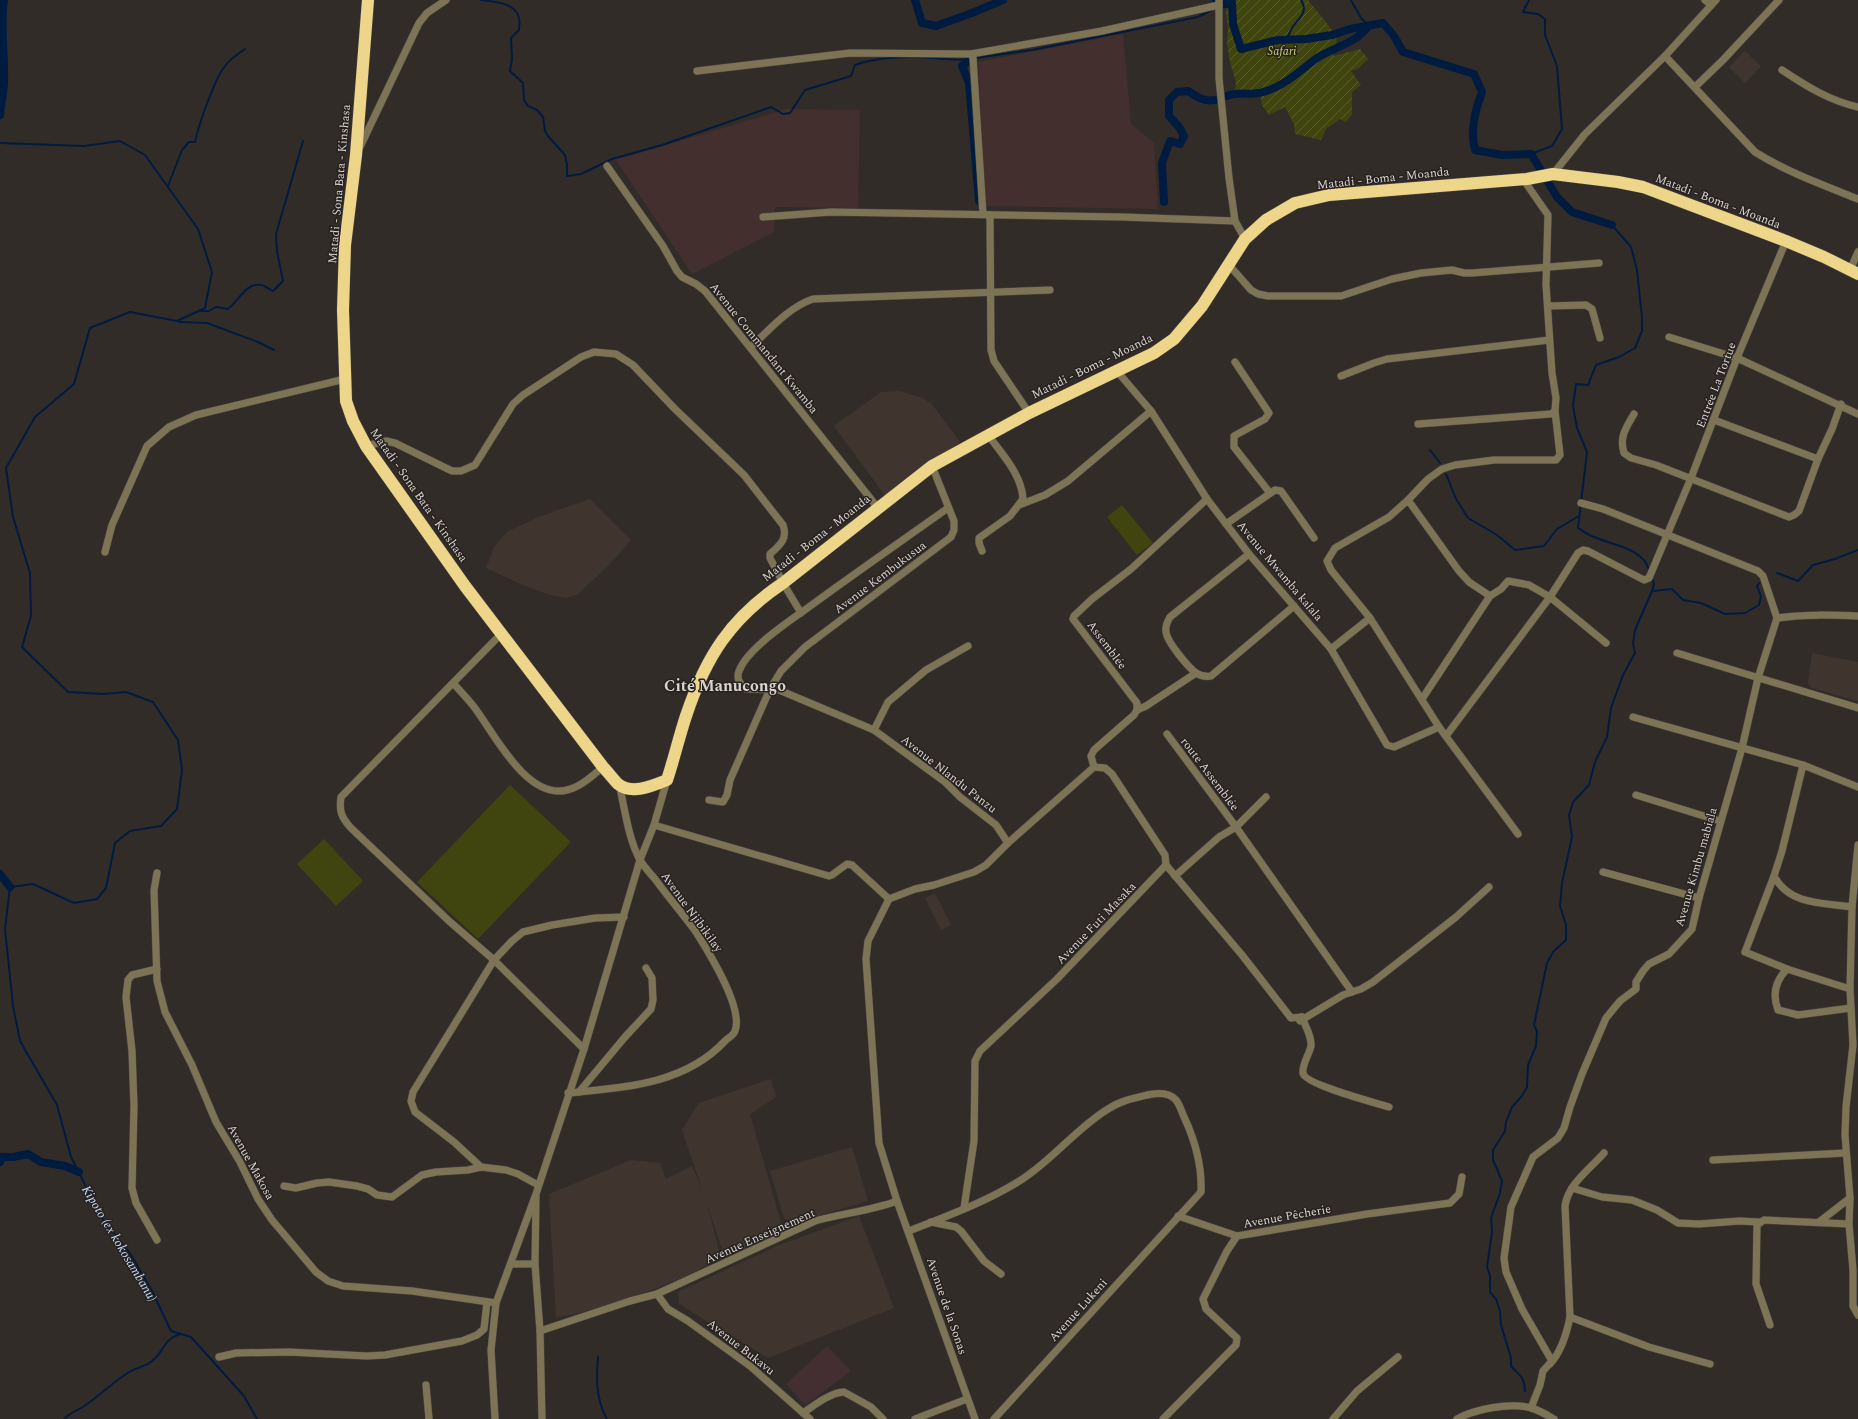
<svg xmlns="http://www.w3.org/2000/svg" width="1858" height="1419" viewBox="0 0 1858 1419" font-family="Spectral,serif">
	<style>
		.built { fill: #40342e }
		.industrial { fill: #432f2e }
		.medical { fill: #432e31 }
		.grass { fill: #40440e }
		.garden { fill: url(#garden-furrows) }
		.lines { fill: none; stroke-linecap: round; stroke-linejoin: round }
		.stream { stroke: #001b40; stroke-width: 2 }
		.canal { stroke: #001b40; stroke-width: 8 }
		.street-casing { stroke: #4d4744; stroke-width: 8 }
		.highway-casing { stroke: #4d4744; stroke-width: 13 }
		.street { stroke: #7d7456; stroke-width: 7 }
		.highway { stroke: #edd589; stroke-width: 12 }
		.labels { text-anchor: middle; stroke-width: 3; stroke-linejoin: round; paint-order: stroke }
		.park-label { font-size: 12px; font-style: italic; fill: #c7d168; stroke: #28221f }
		.street-label { font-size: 12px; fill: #d8d3d1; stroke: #28221f }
		.water-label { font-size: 13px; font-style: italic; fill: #c5ddfd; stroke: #28221f }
		.district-label { font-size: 16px; font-weight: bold; fill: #d8d3d1; stroke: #28221f }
	</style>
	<defs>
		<pattern id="garden-furrows" width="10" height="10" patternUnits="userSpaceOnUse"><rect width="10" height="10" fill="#40440e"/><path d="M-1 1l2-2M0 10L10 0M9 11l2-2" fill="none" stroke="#5b5e30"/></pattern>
	</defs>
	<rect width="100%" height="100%" fill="#322c29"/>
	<g class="built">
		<path d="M 1745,51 L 1761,66 L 1745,83 L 1729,67 Z"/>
		<path d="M 900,391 L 922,398 L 931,403 L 960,442 L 886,497 L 834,426 L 881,392 Z"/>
		<path d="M 590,499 L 631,540 L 610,564 L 577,595 L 566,598 L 550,595 L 525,586 L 486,568 L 494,547 L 508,531 L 539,517 Z"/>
		<path d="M 1812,653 L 1858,662 L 1858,701 L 1812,688 L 1808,684 Z"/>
		<path d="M 935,893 L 951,925 L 941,930 L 925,898 Z"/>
		<path d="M 771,1079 L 776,1097 L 750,1114 L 784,1233 L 753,1248 L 725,1258 L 707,1204 L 721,1258 L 684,1277 L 647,1292 L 583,1312 L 556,1318 L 549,1194 L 631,1160 L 660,1163 L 666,1179 L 692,1166 L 702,1189 L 682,1130 L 699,1103 Z"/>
		<path d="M 852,1147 L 868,1201 L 795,1223 L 784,1218 L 770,1171 Z"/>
		<path d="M 859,1216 L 894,1308 L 768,1358 L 679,1304 L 678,1292 L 777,1246 Z"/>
	</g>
	<g class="industrial">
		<path d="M 1123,34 L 1131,124 L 1154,143 L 1158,209 L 986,206 L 978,62 Z"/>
		<path d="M 787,109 L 860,110 L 858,208 L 775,207 L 774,232 L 692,274 L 616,160 Z"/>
	</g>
	<path class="medical" d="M 827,1346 L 851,1371 L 805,1405 L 786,1384 Z"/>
	<g class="grass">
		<path d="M 1122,505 L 1153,543 L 1137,555 L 1107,517 Z"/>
		<path d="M 510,785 L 571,842 L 478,939 L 417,882 Z"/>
		<path d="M 324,839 L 363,881 L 336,906 L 297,864 Z"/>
	</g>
	<path class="garden" d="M 1228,0 L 1308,0 L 1326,22 L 1337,39 L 1333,56 L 1360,49 L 1368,59 L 1359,68 L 1351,71 L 1361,85 L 1352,92 L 1352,114 L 1346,122 L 1340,119 L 1326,129 L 1321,140 L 1295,134 L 1294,124 L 1285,107 L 1269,115 L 1262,105 L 1261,97 L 1243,95 L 1234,98 L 1236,82 L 1230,62 L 1227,44 L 1228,27 L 1226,12 Z"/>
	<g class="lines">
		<g class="stream">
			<path d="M 481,0 C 494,2 515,2 519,18 C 520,21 519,27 519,30 L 511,38 L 512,59 L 510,71 L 523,83 L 524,100 L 528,106 L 537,110 L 543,117 L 545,131 L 548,136 L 565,155 L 567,165 L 567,176 L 581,174 L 612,159 L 662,145 L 771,107 L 783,114 L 790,113 L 805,90 L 851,76 L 855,65 C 876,57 910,56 933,58 C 946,59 957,61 970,59"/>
			<path d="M 1351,0 L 1361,18 L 1369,26"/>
			<path d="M 1529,0 L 1523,12 L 1538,14 L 1545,19 L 1545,35 L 1557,66 L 1562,129 L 1552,146 L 1531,154"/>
			<path d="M 1286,40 C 1289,35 1291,29 1294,25 C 1301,17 1308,10 1301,0"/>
			<path d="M 975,58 L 1032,50 L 1198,17 L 1212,10"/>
			<path d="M 0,143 L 84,146 L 120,141 L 145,155 L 198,229 L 212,272 L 205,308 L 177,321 L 130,312 L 90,328 L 74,384 L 35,417 L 6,468 L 13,517 L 30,573 L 31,616 L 22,647 L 68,692 L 104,694 L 126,692 L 153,702 L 178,740 L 182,770 L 177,809 L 161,826 L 130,831 L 115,843 L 106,888 L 97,899 L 74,903 L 33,884 L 10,887 L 5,929 L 13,1006 L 20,1041 L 57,1105 L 71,1157 L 102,1218 L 129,1252 L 151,1289 L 171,1331 L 191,1337 L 244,1396 L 257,1419"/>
			<path d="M 168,186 L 182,150 L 189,142 L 195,142 C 198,128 203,114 208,101 C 218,76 221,64 245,49"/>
			<path d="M 1612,225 L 1631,247 L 1637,270 L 1642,318 L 1642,331 L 1635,348 L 1619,357 L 1596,365 L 1588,385 L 1576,384 L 1573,406 L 1577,428 L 1587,452 L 1578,528 C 1583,531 1588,535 1594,537 C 1612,545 1643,548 1649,570"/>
			<path d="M 200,311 L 209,311 L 216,307 L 228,309 C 238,302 246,282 261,285 C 264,285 269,289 273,291 L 283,281 L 277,251 L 276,234 L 303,141"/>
			<path d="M 179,322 L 207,323 L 258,342 L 274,350"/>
			<path d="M 1430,450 L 1440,463"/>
			<path d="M 1446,474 L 1456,499 L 1468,518 L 1497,535 L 1515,550 L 1544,546 L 1557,529 L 1579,516"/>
			<path d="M 1777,573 L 1798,581 L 1813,565 L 1835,559 L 1858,550"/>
			<path d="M 1652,591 L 1672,589 L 1683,600 L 1701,603 L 1725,614 L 1745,613 L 1759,605 L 1761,596 L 1757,586 L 1759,583"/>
			<path d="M 598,1357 C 596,1378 596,1400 607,1419"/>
			<path d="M 1525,1391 C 1524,1375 1520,1377 1511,1366 L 1511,1358 L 1501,1325 L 1500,1311 L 1496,1299 L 1490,1292 L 1490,1276 L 1487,1267 L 1492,1232 L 1491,1218 L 1500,1193 L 1502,1181 L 1493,1160 L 1493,1150 L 1505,1131 L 1506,1122 L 1512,1107 L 1522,1096 L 1527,1087 L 1528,1065 L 1536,1046 L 1537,1031 L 1534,1025 L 1547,963 L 1553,952 L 1566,940 L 1566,925 L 1560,906 L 1562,883 L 1572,837 L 1569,815 L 1573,802 L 1589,785 L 1595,762 L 1607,737 L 1611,708 L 1623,675 L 1635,653 L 1633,643 L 1635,630 L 1652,591 L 1654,584 L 1652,578"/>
			<path d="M 64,1419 C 71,1412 79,1410 87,1404 C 102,1394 115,1380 131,1371 C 137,1367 145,1367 151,1362 C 165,1352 162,1339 181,1334"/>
		</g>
		<g class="canal">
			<path d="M 915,0 L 922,23 L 936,26 L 972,13 L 1003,0"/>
			<path d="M 1216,0 L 1219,5 L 1232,3 L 1233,24 L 1241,49 L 1278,40 L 1306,39 L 1332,35 L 1350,29 L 1383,23 L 1394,36 L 1403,52 L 1474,74 L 1482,92 C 1475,110 1470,131 1475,150 L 1502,155 L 1531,154 L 1557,197 L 1572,212 L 1612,225"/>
			<path d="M 973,58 L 962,66 L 969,83 L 979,201"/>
			<path d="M 1227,96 C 1239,91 1250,96 1263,92 C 1284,87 1300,70 1317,58 C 1330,50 1344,46 1356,38 C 1361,35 1365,30 1369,26"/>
			<path d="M 0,115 C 1,104 4,92 4,81 C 5,56 0,24 4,0"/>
			<path d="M 1164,202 L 1162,163 L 1170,141 L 1180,144 L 1184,136 L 1179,127 L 1169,116 L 1169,100 L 1177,92 L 1188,91 C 1197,97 1204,102 1215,100"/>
			<path d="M 0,874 L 10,887"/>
			<path d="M 0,1162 L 2,1157 L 13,1157 L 28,1154 L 41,1162 L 65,1166 L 79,1172"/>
		</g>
		<defs>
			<g id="street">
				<path d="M 1219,0 L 1219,78 L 1229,178 L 1235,221 L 1245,239"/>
				<path d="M 1705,0 L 1711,5"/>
				<path d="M 971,54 L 973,58 L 983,214"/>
				<path d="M 1665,56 L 1755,152 C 1787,172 1823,185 1858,199"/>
				<path d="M 1782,70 C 1806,86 1830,101 1858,107"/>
				<path d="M 697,71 L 850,53 L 971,54 L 1102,31 L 1219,5"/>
				<path d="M 1695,87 L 1723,60 L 1779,0"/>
				<path d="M 360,147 L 419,23 L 427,13 L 446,0"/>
				<path d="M 607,166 L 663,246 L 677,271 L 682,277 L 696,284 L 705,291 L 878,508"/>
				<path d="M 1553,174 L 1585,134 L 1665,56 L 1716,0"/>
				<path d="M 990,215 L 991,350 L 994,361 L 1029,413"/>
				<path d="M 763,217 L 831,212 L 1122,217 L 1235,221"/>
				<path d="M 1229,265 L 1251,290 L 1258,294 L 1268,296 L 1341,296 L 1392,279 L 1421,273 L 1452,270 L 1464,273 L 1472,273 L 1599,263"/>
				<path d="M 1850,270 L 1858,252"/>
				<path d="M 1548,306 L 1586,305 L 1592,309 L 1600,338"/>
				<path d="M 1669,337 L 1737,358 L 1858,414"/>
				<path d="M 751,347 C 769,330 789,307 813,299 L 1050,290"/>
				<path d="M 1235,362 L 1269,413 L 1265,419 L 1234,436 L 1234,447 L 1270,493"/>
				<path d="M 1116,370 L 1151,411 L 1207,499 L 1249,554 L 1331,649 L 1387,745 L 1394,747 L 1439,727"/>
				<path d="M 1341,376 L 1374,363 L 1387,359 L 1549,340"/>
				<path d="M 1634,414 C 1626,428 1619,437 1624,453 L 1631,458 L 1656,465 L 1789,517 L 1794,515 L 1799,511 L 1818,459 L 1832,429 L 1841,404"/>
				<path d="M 1714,420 L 1818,459"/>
				<path d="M 1418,424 L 1551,414 L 1555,411 L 1556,398 L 1552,373 L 1546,285 L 1548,215 L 1523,179"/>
				<path d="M 366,446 L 386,441 L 395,443 L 452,471 L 461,471 L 475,465 L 513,404 L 523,395 L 581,357 L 594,352 L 616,354 L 633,365 L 675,409 L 744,475 L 783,525 C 788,539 780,545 770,554 L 770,558 L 783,583 L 801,613"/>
				<path d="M 1408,500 L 1428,479 L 1442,469 L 1455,465 L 1494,460 L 1556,460 L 1560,455 L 1555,411"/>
				<path d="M 1581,503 L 1603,509 L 1758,571 L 1763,576 L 1777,618"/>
				<path d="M 1019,505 L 1045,495 L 1068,481 L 1151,411"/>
				<path d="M 948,508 C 903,540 858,571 813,604 C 793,619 748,647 739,671 C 736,679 740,684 746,689 L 779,690 L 874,730 L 945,782 L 960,797 L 996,825 L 1008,843 L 986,865 L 974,872 L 934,885 L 915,889 L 889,899 L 868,941 L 866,959 L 879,1143 L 897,1201 L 975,1419"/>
				<path d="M 1226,524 L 1275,490 L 1281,491 L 1314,538"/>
				<path d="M 982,551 L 979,543 L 979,538 L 1010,516 L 1023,499 C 1022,475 1002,454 988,435"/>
				<path d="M 105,552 L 112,525 L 147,446 L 169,427 L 196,415 L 345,379"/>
				<path d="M 1249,554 L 1170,617 C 1167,622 1165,626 1166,632 C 1167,642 1188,667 1196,673 C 1201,676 1206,677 1211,676 L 1294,606"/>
				<path d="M 1777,618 C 1805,614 1831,615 1858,616"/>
				<path d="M 501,634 L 341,797 C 339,811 341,817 351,828 L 449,921 L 494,960 L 584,1049"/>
				<path d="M 1331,649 L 1370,618"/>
				<path d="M 1677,653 L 1858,708"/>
				<path d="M 453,683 C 461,692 470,701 477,711 C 496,737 528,800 567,790 C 581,787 593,775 603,767"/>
				<path d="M 1422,699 L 1490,596"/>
				<path d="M 1137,710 L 1146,706 L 1196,673"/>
				<path d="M 1633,717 L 1803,765 L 1858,787"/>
				<path d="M 874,730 L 888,702 L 926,670 L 968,646"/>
				<path d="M 1167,734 L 1236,827 L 1266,797"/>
				<path d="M 1446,736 L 1550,597 L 1578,553 L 1583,550 L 1588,551 L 1644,580 L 1649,578 L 1691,478 L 1737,358 L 1786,241"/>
				<path d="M 1803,765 L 1782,851 L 1774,876 C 1789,905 1823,903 1852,907"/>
				<path d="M 1094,767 L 1091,756 L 1094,750 L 1134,715 L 1137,710 L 1137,703 L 1073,619 L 1074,616 L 1092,599 L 1131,569 L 1207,499"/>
				<path d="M 1636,795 L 1720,821"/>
				<path d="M 709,800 L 723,802 L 727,795 L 730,780 L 770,689 L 781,671 L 805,647 L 951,537 L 954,530 L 954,521 L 932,466"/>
				<path d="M 654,825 L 829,876 L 832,875 L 847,864 L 852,865 L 889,899"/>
				<path d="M 1518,834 L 1439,727 L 1370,618 L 1331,570 L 1327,561 L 1335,548 L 1389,517 L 1408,500 L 1459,571 L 1469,582 L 1490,596 L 1501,589 L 1508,581 L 1529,585 L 1550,597 L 1606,643"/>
				<path d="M 1858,845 L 1852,907 L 1850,989 L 1853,1045 L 1846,1107 L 1845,1135 L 1850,1198 L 1849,1224 L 1853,1270 L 1853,1306 L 1858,1315"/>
				<path d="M 1166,865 L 1242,955 L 1291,1018 L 1302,1017"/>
				<path d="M 1603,872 L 1699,898"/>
				<path d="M 157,873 L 154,890 L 157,981 L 165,1012 L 192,1065 L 216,1122 L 240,1162 L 258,1199 L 272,1220 L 316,1272 L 328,1281 L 343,1286 L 412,1291 L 496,1303"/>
				<path d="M 1175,876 L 1219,837 L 1236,827 L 1352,992"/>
				<path d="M 1774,876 L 1745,952 L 1787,969"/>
				<path d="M 1850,989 L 1787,969 C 1775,981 1772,994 1778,1010 L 1798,1015 L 1851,1008"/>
				<path d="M 1302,1017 L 1300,1021 L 1343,995 L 1361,989 L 1373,982 L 1456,917 L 1489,887"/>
				<path d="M 1302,1017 C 1305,1026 1312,1036 1311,1046 C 1309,1055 1302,1064 1303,1073 C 1304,1084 1376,1103 1389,1107"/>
				<path d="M 579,1092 L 625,1037 L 651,1009 L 653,1000 L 652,978 L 646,968"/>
				<path d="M 568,1093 C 624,1087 684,1085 725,1041 C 728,1038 734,1035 735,1031 C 744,1008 708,951 696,932 C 683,914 668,897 655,879 C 650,873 644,867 640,860 C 628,838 625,809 619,784"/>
				<path d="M 1713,1160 L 1846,1153"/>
				<path d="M 481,1167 L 454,1142 L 415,1112 L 411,1101 L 413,1092 L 494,960 L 512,941 L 523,932 L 552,925 L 595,918 L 624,917"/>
				<path d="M 284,1186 L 296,1188 L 317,1183 L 329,1182 L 357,1186 L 368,1189 L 377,1195 L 392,1197 L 422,1175 L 436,1172 L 468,1170 L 481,1167 L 506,1170 L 518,1174 L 538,1185"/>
				<path d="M 1572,1188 L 1602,1197 L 1632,1200 L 1657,1210 L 1678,1223 L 1699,1224 L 1739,1221 L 1759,1222"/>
				<path d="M 536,1196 L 535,1264 L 540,1331 L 542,1419"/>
				<path d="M 964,1208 L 974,1141 L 975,1061 L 980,1051 L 1057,979 L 1166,865 L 1165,855 L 1112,774 L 1105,768 L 1094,767 L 1008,843"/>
				<path d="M 1178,1216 L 1237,1236"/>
				<path d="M 931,1222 L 956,1227 L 961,1231 L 984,1261 L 1001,1274"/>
				<path d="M 1819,1222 L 1850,1198"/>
				<path d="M 909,1231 C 947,1216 989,1201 1024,1178 C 1054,1158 1077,1128 1108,1109 C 1120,1101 1134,1098 1147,1095 C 1156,1093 1169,1092 1176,1100 C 1180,1105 1182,1113 1185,1119 C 1195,1141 1202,1168 1201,1192 L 994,1419"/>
				<path d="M 157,1240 L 136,1203 L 132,1188 L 134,1106 L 132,1051 L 126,997 L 128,980 L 132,975 L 157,969"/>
				<path d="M 511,1264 L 535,1264"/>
				<path d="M 657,1294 L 668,1309 L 688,1321 L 750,1366 L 810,1419"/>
				<path d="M 1570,1317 L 1649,1347 L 1710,1364"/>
				<path d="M 1770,1325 L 1756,1284 L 1757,1225 L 1764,1220 L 1849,1224"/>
				<path d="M 540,1331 L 630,1301 L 657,1294 L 815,1221 C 843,1213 871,1211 897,1201"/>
				<path d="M 219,1357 L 236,1353 L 289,1352 L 367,1356 L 385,1355 L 462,1341 L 477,1335 L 484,1329 L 487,1302"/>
				<path d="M 1550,1364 C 1561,1352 1567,1332 1570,1317 L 1565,1206 C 1568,1184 1590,1169 1604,1153"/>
				<path d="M 426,1385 L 429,1419"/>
				<path d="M 1531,1408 L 1540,1385 L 1543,1371 L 1552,1361 L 1522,1309 L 1506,1272 L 1504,1258 L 1511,1207 L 1533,1157 L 1558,1138 L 1564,1128 L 1570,1107 L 1582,1074 L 1606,1018 L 1620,1001 L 1636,989 L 1636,982 L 1643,971 L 1649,964 L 1669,954 L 1692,929 L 1699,898 L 1742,748 L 1758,678 L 1777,618"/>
				<path d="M 803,1413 C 815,1405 829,1393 844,1392 L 871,1407 L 883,1419"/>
				<path d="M 495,1419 L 491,1350 L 496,1303 L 536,1194 L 584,1049 L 640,860 L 654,825 L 667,780"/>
				<path d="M 915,1419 L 967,1399"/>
				<path d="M 1163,1419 L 1236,1345 L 1237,1338 L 1206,1309 L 1203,1299 L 1227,1251 L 1237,1236 L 1367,1214 L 1450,1203 L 1459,1194 L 1462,1177"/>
				<path d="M 1333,1419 L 1357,1391 L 1398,1357"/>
				<path d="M 1457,1419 C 1475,1409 1511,1402 1531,1408 C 1539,1410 1547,1415 1554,1419"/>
			</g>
			<path id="highway" d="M 368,0 L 356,155 L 345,245 L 343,310 L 346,401 L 353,421 L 366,446 L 465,586 L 603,767 C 608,772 613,779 618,784 C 632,795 652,786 667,780 C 674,759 679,737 686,716 C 706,656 731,618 783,583 L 932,466 L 1029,413 L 1154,353 L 1174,339 L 1202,306 L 1245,239 L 1266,220 L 1295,203 L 1329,195 L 1527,179 L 1553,174 L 1618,182 L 1643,187 L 1786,241 L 1824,257 L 1858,274"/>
		</defs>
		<use href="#street" class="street-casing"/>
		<use href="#highway" class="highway-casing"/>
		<use href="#street" class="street"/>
		<use href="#highway" class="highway"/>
	</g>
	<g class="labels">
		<g class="park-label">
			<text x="1282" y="55">Safari</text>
		</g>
		<g class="street-label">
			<text transform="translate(1383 178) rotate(-6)" y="4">Matadi - Boma - Moanda</text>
			<text transform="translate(339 184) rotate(-85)" y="4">Matadi - Sona Bata - Kinshasa</text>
			<text transform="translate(1718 201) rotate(21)" y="4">Matadi - Boma - Moanda</text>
			<text transform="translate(764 348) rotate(51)" y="4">Avenue Commandant Kwamba</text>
			<text transform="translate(1092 366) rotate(-26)" y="4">Matadi - Boma - Moanda</text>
			<text transform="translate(1716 385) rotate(-69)" y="4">Entrée La Tortue</text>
			<text transform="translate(419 495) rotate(55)" y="4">Matadi - Sona Bata - Kinshasa</text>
			<text transform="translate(816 538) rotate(-38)" y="4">Matadi - Boma - Moanda</text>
			<text transform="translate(1280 571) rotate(50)" y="4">Avenue Mwamba kalala</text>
			<text transform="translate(880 577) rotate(-37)" y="4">Avenue Kembukusua</text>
			<text transform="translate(1107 645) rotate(53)" y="4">Assemblée</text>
			<text transform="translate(949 774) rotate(38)" y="4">Avenue Nlandu Panzu</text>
			<text transform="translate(1210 774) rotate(53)" y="4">route Assemblée</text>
			<text transform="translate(1696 867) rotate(-74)" y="4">Avenue Kimbu mabiala</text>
			<text transform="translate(692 912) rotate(54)" y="4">Avenue Njibikilay</text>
			<text transform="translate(1096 923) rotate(-46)" y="4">Avenue Futi Masaka</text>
			<text transform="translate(251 1162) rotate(61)" y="4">Avenue Makosa</text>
			<text transform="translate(1287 1216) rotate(-10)" y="4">Avenue Pêcherie</text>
			<text transform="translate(760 1236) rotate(-24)" y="4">Avenue Enseignement</text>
			<text transform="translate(947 1306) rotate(71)" y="4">Avenue de la Sonas</text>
			<text transform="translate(1078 1310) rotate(-48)" y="4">Avenue Lukeni</text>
			<text transform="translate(741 1347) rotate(38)" y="4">Avenue Bukavu</text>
		</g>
		<g class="water-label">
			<text transform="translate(120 1243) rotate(59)" y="5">Kipoto (ex kokosambanu)</text>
		</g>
		<g class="district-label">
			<text x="725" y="691">Cité Manucongo</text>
		</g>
	</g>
</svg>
